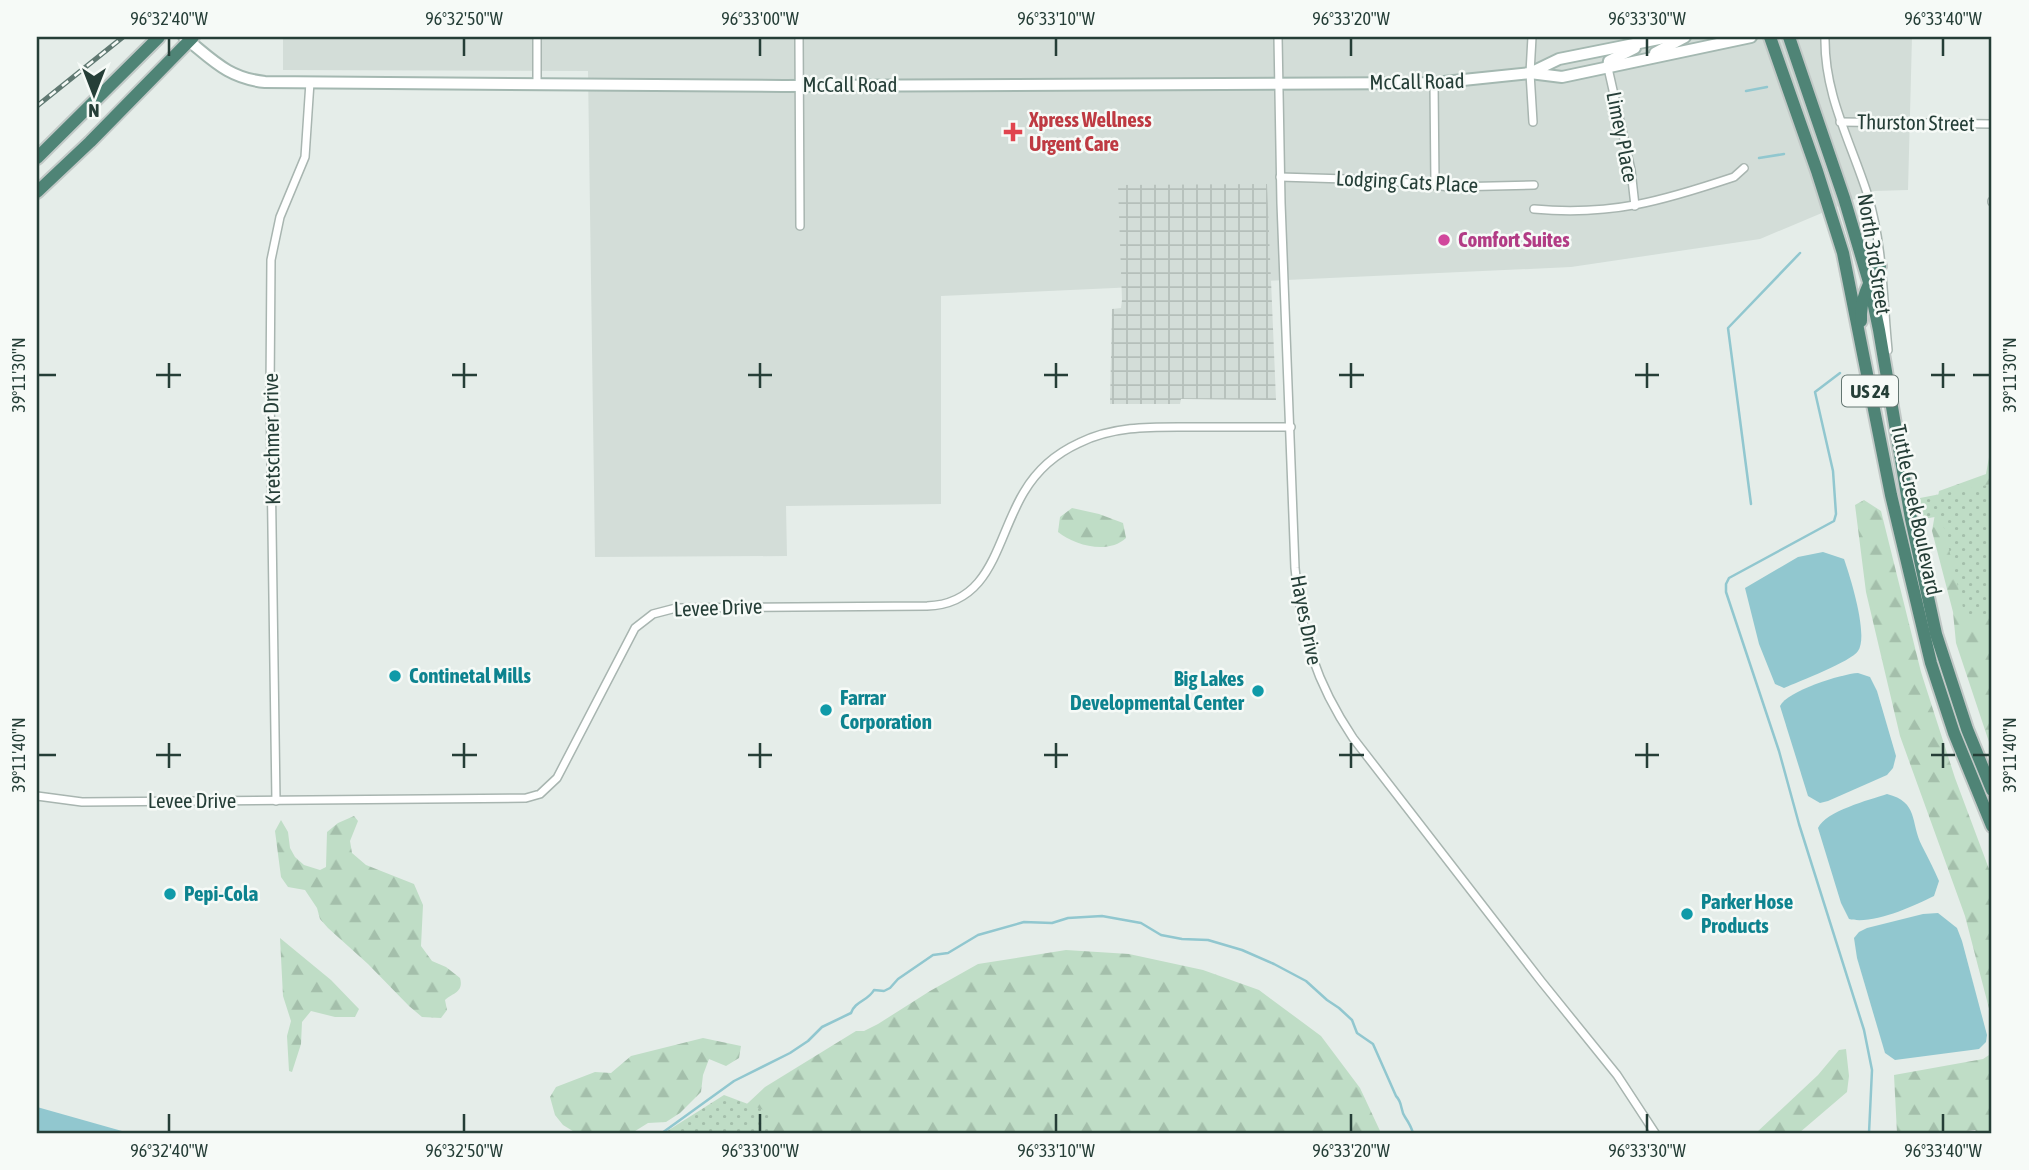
<svg xmlns="http://www.w3.org/2000/svg" width="2029" height="1170" viewBox="0 0 2029 1170" font-family="'Asap Condensed',sans-serif">
	<style>
		.built { fill: #d3ddd8 }
		.industrial { fill: url(#industrial-grid) }
		.forest { fill: url(#forest-firs) }
		.park { fill: url(#park-dots) }
		.water { fill: #91c7cf }
		.lines { fill: none; stroke-linecap: round; stroke-linejoin: round }
		.stream { stroke: #91c7cf; stroke-width: 2.5 }
		.minor-casing { stroke: #a8b5b0; stroke-width: 10 }
		.secondary-casing { stroke: #a4b8b1; stroke-width: 14 }
		.trunk-casing { stroke: #c2c9c7; stroke-width: 16 }
		.minor { stroke: #fff; stroke-width: 7 }
		.secondary { stroke: #fff; stroke-width: 10 }
		.trunk { stroke: #4f8476; stroke-width: 12 }
		.rail-casing { stroke: #607972; stroke-width: 5 }
		.rail { stroke: #f6faf7; stroke-width: 2.5; stroke-dasharray: 8; stroke-linecap: butt }
		.ticks { fill: none; stroke: #253e37; stroke-width: 2.5 }
		.health-dot { fill: #e0444e; stroke: #f6faf7; stroke-width: 2.5 }
		.hotel-dot { fill: #d1479c; stroke: #f6faf7; stroke-width: 2.5 }
		.culture-dot { fill: #0f9aa8; stroke: #f6faf7; stroke-width: 2.5 }
		.labels { text-anchor: middle; stroke-width: 5; stroke-linejoin: round; paint-order: stroke }
		.shield { fill: #f6faf7; stroke: #647671; stroke-width: 2 }
		.shield-label { font-size: 19px; font-weight: bold; fill: #253e37 }
		.street-label { font-size: 21px; fill: #253e37; stroke: #f6faf7 }
		.health-label { font-size: 21px; font-weight: bold; fill: #be3a42; stroke: #f6faf7; text-anchor: start }
		.hotel-label { font-size: 21px; font-weight: bold; fill: #b23c85; stroke: #f6faf7; text-anchor: start }
		.culture-label { font-size: 21px; font-weight: bold; fill: #0d838f; stroke: #f6faf7; text-anchor: start }
		.neatline { fill: none; stroke: #253e37; stroke-width: 2.5 }
		.ticks-label { font-size: 18px; text-anchor: middle; fill: #253e37 }
	</style>
	<defs>
		<pattern id="industrial-grid" width="8" height="8" patternUnits="userSpaceOnUse" patternTransform="scale(1.75)"><rect width="8" height="8" fill="#d3ddd8"/><path d="M0 4h8M4 0v8" fill="none" stroke="#b5bfba"/></pattern>
		<pattern id="forest-firs" width="22" height="20" patternUnits="userSpaceOnUse" patternTransform="scale(1.75)"><rect width="22" height="20" fill="#bfddc6"/><path d="M5 1l3.5 6h-7zM16 11l3.5 6h-7z" fill="#a4bfab"/></pattern>
		<pattern id="park-dots" width="8" height="8" patternUnits="userSpaceOnUse" patternTransform="scale(1.75)"><rect width="8" height="8" fill="#bfddc6"/><path d="M2 2h.1M6 6h.1" fill="none" stroke="#a4bfab" stroke-width="1.8" stroke-linecap="round"/></pattern>
	</defs>
	<rect width="100%" height="100%" fill="#e5ede9"/>
	<path class="built" d="M 283,37 L 1912,37 L 1908,190 L 1874,191 L 1760,239 L 1571,267 L 941,296 L 941,504 L 786,506 L 787,556 L 595,557 L 588,71 L 283,70 Z"/>
	<path class="industrial" d="M 1267,184 L 1276,400 L 1181,399 L 1180,404 L 1110,404 L 1112,309 L 1121,308 L 1122,300 L 1118,185 Z"/>
	<g class="forest">
		<path d="M 1992,440 L 1992,751 L 1956,643 L 1953,612 L 1932,531 L 1939,491 L 1986,474 Z"/>
		<path d="M 1864,500 L 1881,511 L 1921,672 L 1955,778 L 1992,877 L 1992,1020 L 1965,916 L 1900,736 L 1866,592 L 1855,505 Z"/>
		<path d="M 1072,508 L 1099,514 L 1123,523 L 1126,538 C 1108,555 1074,545 1058,532 L 1060,517 Z"/>
		<path d="M 354,816 L 358,821 L 350,841 L 352,853 L 366,865 L 414,884 L 423,905 L 421,946 L 432,961 L 446,967 L 460,978 C 464,992 453,993 445,1000 L 447,1010 L 441,1018 L 422,1017 L 409,1006 L 368,964 L 328,928 L 320,919 L 317,908 L 305,890 L 288,887 L 281,877 L 275,831 L 281,820 L 288,832 L 290,848 L 295,857 L 304,865 L 320,870 L 326,867 L 327,832 L 338,823 Z"/>
		<path d="M 280,938 L 331,980 L 359,1009 L 355,1017 L 335,1017 L 311,1011 L 302,1022 L 301,1044 L 292,1072 L 289,1071 L 287,1036 L 291,1021 L 283,996 Z"/>
		<path d="M 1066,950 L 1129,954 L 1203,970 L 1259,990 L 1321,1036 L 1360,1088 L 1381,1133 L 741,1133 L 734,1116 L 765,1087 L 856,1031 L 864,1031 L 878,1024 L 930,991 L 978,964 Z"/>
		<path d="M 703,1038 L 741,1046 L 739,1058 L 726,1066 L 709,1059 L 703,1075 L 701,1092 L 680,1113 L 666,1122 L 648,1123 L 632,1133 L 576,1133 L 563,1125 L 555,1115 L 550,1097 L 556,1087 L 595,1072 L 611,1073 L 631,1056 Z"/>
		<path d="M 1846,1049 L 1849,1076 L 1847,1092 L 1799,1133 L 1756,1133 L 1818,1075 L 1839,1050 Z"/>
		<path d="M 1992,1053 L 1992,1133 L 1978,1133 L 1975,1130 L 1950,1133 L 1897,1133 L 1894,1075 L 1983,1059 Z"/>
	</g>
	<g class="park">
		<path d="M 1992,484 L 1992,614 L 1965,616 L 1941,516 L 1923,519 L 1920,498 Z"/>
		<path d="M 724,1095 L 769,1112 L 769,1133 L 664,1133 Z"/>
	</g>
	<g class="water">
		<path d="M 1823,552 L 1844,559 C 1850,576 1869,636 1858,651 C 1852,661 1798,682 1784,688 L 1775,684 L 1759,644 L 1745,588 L 1798,557 Z"/>
		<path d="M 1858,673 L 1870,677 L 1877,691 L 1896,756 L 1893,768 L 1887,775 L 1828,801 L 1820,803 L 1808,796 L 1780,706 C 1787,691 1841,674 1858,673 Z"/>
		<path d="M 1887,794 C 1919,802 1910,822 1922,846 C 1928,858 1934,869 1939,881 L 1934,896 C 1912,907 1872,925 1849,919 L 1841,903 L 1818,828 C 1826,811 1869,800 1887,794 Z"/>
		<path d="M 1938,913 L 1957,928 L 1962,941 L 1987,1035 L 1986,1042 L 1979,1049 L 1895,1060 L 1885,1053 L 1857,958 L 1854,938 L 1859,932 L 1867,928 L 1923,914 Z"/>
		<path d="M 37,1107 L 129,1133 L 37,1133 Z"/>
	</g>
	<g class="lines">
		<g class="stream">
			<path d="M 1746,91 L 1767,87"/>
			<path d="M 1759,158 L 1784,154"/>
			<path d="M 1840,373 L 1815,392 L 1833,471 L 1836,514 L 1834,521 L 1729,578 L 1726,584 L 1726,592 L 1779,751 L 1799,824 L 1864,1030 L 1872,1070 L 1869,1133"/>
			<path d="M 1751,504 L 1728,328 L 1800,253"/>
			<path d="M 662,1133 L 734,1081 L 790,1053 L 808,1041 L 822,1027 L 851,1013 C 855,1001 868,1001 874,990 L 884,991 L 890,988 L 898,979 L 933,955 L 948,953 L 978,935 L 1024,922 L 1052,923 L 1068,918 L 1102,916 L 1141,923 L 1161,935 L 1182,939 L 1208,940 L 1242,950 L 1274,964 L 1306,981 L 1327,1000 L 1339,1008 L 1352,1020 L 1357,1033 L 1373,1044 L 1396,1096 C 1403,1103 1400,1110 1405,1117 C 1409,1123 1411,1126 1413,1133"/>
		</g>
		<defs>
			<g id="minor">
				<path d="M 799,37 L 800,226"/>
				<path d="M 1278,37 L 1281,203 L 1295,568 C 1302,636 1315,681 1353,738 L 1541,981 L 1617,1075 L 1655,1133"/>
				<path d="M 1532,37 L 1530,73 L 1533,122"/>
				<path d="M 1825,37 C 1824,95 1851,142 1868,196 C 1883,245 1883,300 1888,350"/>
				<path d="M 1608,68 L 1631,170 L 1635,206"/>
				<path d="M 537,82 L 537,37"/>
				<path d="M 1434,83 L 1435,184"/>
				<path d="M 1840,122 L 1992,124"/>
				<path d="M 1280,177 L 1379,180 L 1451,187 L 1534,185"/>
				<path d="M 1992,202 L 1992,201"/>
				<path d="M 1534,209 C 1612,216 1662,201 1734,177 L 1744,168"/>
				<path d="M 37,796 L 82,802 L 526,798 L 540,794 L 557,778 L 635,628 L 653,614 L 676,608 L 927,606 C 993,604 996,538 1024,492 C 1037,470 1055,454 1079,443 C 1115,425 1155,427 1194,427 C 1227,427 1259,427 1291,427"/>
				<path d="M 276,801 L 270,392 L 271,260 L 280,217 L 305,157 L 310,82"/>
			</g>
			<g id="secondary">
				<path d="M 184,37 C 212,59 227,78 265,82 L 783,86 L 1434,83 L 1530,73 L 1562,77 L 1751,37"/>
				<path d="M 1655,53 L 1685,37"/>
				<path d="M 1608,68 L 1609,61 L 1635,48"/>
				<path d="M 1530,73 L 1559,59 L 1669,37"/>
			</g>
			<g id="trunk">
				<path d="M 1770,37 L 1817,171 L 1843,253 L 1891,495 L 1931,663 L 1954,733 L 1992,826"/>
				<path d="M 1789,37 L 1844,198 L 1869,282 L 1879,330 L 1911,519 L 1936,634 L 1967,729 L 1992,790"/>
				<path d="M 37,158 L 159,37"/>
				<path d="M 37,192 L 90,142 L 193,37"/>
				<path d="M 1861,321 C 1860,300 1868,283 1880,266"/>
			</g>
		</defs>
		<use href="#minor" class="minor-casing"/>
		<use href="#secondary" class="secondary-casing"/>
		<use href="#trunk" class="trunk-casing"/>
		<use href="#minor" class="minor"/>
		<use href="#secondary" class="secondary"/>
		<use href="#trunk" class="trunk"/>
		<defs>
			<path id="rail" d="M 37,106 L 123,37"/>
		</defs>
		<use href="#rail" class="rail-casing"/>
		<use href="#rail" class="rail"/>
	</g>
	<path class="ticks" d="M 169,38 L 169,56M 464,38 L 464,56M 760,38 L 760,56M 1056,38 L 1056,56M 1351,38 L 1351,56M 1647,38 L 1647,56M 1943,38 L 1943,56M 169,363 L 169,388M 464,363 L 464,388M 760,363 L 760,388M 1056,363 L 1056,388M 1351,363 L 1351,388M 1647,363 L 1647,388M 1943,363 L 1943,388M 38,375 L 56,375M 156,375 L 181,375M 452,375 L 477,375M 748,375 L 772,375M 1044,375 L 1068,375M 1339,375 L 1364,375M 1635,375 L 1659,375M 1931,375 L 1955,375M 1973,375 L 1990,375M 169,743 L 169,768M 464,743 L 464,768M 760,743 L 760,768M 1056,743 L 1056,768M 1351,743 L 1351,768M 1647,743 L 1647,768M 1943,743 L 1943,768M 38,755 L 56,755M 156,755 L 181,755M 452,755 L 477,755M 748,755 L 772,755M 1044,755 L 1068,755M 1339,755 L 1364,755M 1635,755 L 1659,755M 1931,755 L 1955,755M 1973,755 L 1990,755M 169,1114 L 169,1132M 464,1114 L 464,1132M 760,1114 L 760,1132M 1056,1114 L 1056,1132M 1351,1114 L 1351,1132M 1647,1114 L 1647,1132M 1943,1114 L 1943,1132"/>
	<path class="health-dot" d="M1009.5 121.5h7v7h7v7h-7v7h-7v-7h-7v-7h7z"/>
	<circle class="hotel-dot" cx="1444" cy="240" r="7"/>
	<g class="culture-dot">
		<circle cx="395" cy="676" r="7"/>
		<circle cx="1258" cy="691" r="7"/>
		<circle cx="826" cy="710" r="7"/>
		<circle cx="170" cy="894" r="7"/>
		<circle cx="1687" cy="914" r="7"/>
	</g>
	<g class="labels">
		<rect class="shield" x="1842" y="375.5" width="56" height="31" rx="5"/>
		<g class="shield-label">
			<text x="1870" y="398">US 24</text>
		</g>
		<g class="street-label">
			<text transform="translate(1417 82) rotate(-1)" y="7">McCall Road</text>
			<text x="850" y="92">McCall Road</text>
			<text transform="translate(1916 123) rotate(1)" y="7">Thurston Street</text>
			<text transform="translate(1622 137) rotate(79)" y="7">Limey Place</text>
			<text transform="translate(1407 182) rotate(3)" y="7">Lodging Cats Place</text>
			<text transform="translate(1874 254) rotate(81)" y="7">North 3rd Street</text>
			<text transform="translate(272 439) rotate(-91)" y="7">Kretschmer Drive</text>
			<text transform="translate(1916 510) rotate(78)" y="7">Tuttle Creek Boulevard</text>
			<text transform="translate(718 608) rotate(-2)" y="7">Levee Drive</text>
			<text transform="translate(1306 620) rotate(79)" y="7">Hayes Drive</text>
			<text x="192" y="808">Levee Drive</text>
		</g>
		<g class="health-label">
			<text x="1029" y="127">Xpress Wellness<tspan x="1029" dy="24">Urgent Care</tspan></text>
		</g>
		<g class="hotel-label">
			<text x="1458" y="247">Comfort Suites</text>
		</g>
		<g class="culture-label">
			<text x="409" y="683">Continetal Mills</text>
			<text x="1244" y="686" text-anchor="end">Big Lakes<tspan x="1244" dy="24">Developmental Center</tspan></text>
			<text x="840" y="705">Farrar<tspan x="840" dy="24">Corporation</tspan></text>
			<text x="184" y="901">Pepi-Cola</text>
			<text x="1701" y="909">Parker Hose<tspan x="1701" dy="24">Products</tspan></text>
		</g>
	</g>
	<rect width="2029" height="1170" fill="none" stroke="#f6faf7" stroke-width="77"/>
	<g transform="translate(94 94) rotate(180)" stroke="#f6faf7" stroke-width="5" paint-order="stroke">
	<path d="M0-5L12 26L0 18L-12 26Z" fill="#253e37"/>
	<text y="-10" font-size="19" font-weight="bold" text-anchor="middle" fill="#253e37">N</text>
	</g>
	<rect x="38" y="38" width="1952" height="1094" class="neatline"/>
	<g class="ticks-label">
		<text x="169" y="25">96°32'40"W</text>
		<text x="464" y="25">96°32'50"W</text>
		<text x="760" y="25">96°33'00"W</text>
		<text x="1056" y="25">96°33'10"W</text>
		<text x="1351" y="25">96°33'20"W</text>
		<text x="1647" y="25">96°33'30"W</text>
		<text x="1943" y="25">96°33'40"W</text>
		<text transform="translate(2010 375) rotate(-90)" y="6">39°11'30"N</text>
		<text transform="translate(19 375) rotate(-90)" y="6">39°11'30"N</text>
		<text transform="translate(2010 755) rotate(-90)" y="6">39°11'40"N</text>
		<text transform="translate(19 755) rotate(-90)" y="6">39°11'40"N</text>
		<text x="169" y="1157">96°32'40"W</text>
		<text x="464" y="1157">96°32'50"W</text>
		<text x="760" y="1157">96°33'00"W</text>
		<text x="1056" y="1157">96°33'10"W</text>
		<text x="1351" y="1157">96°33'20"W</text>
		<text x="1647" y="1157">96°33'30"W</text>
		<text x="1943" y="1157">96°33'40"W</text>
	</g>
</svg>
